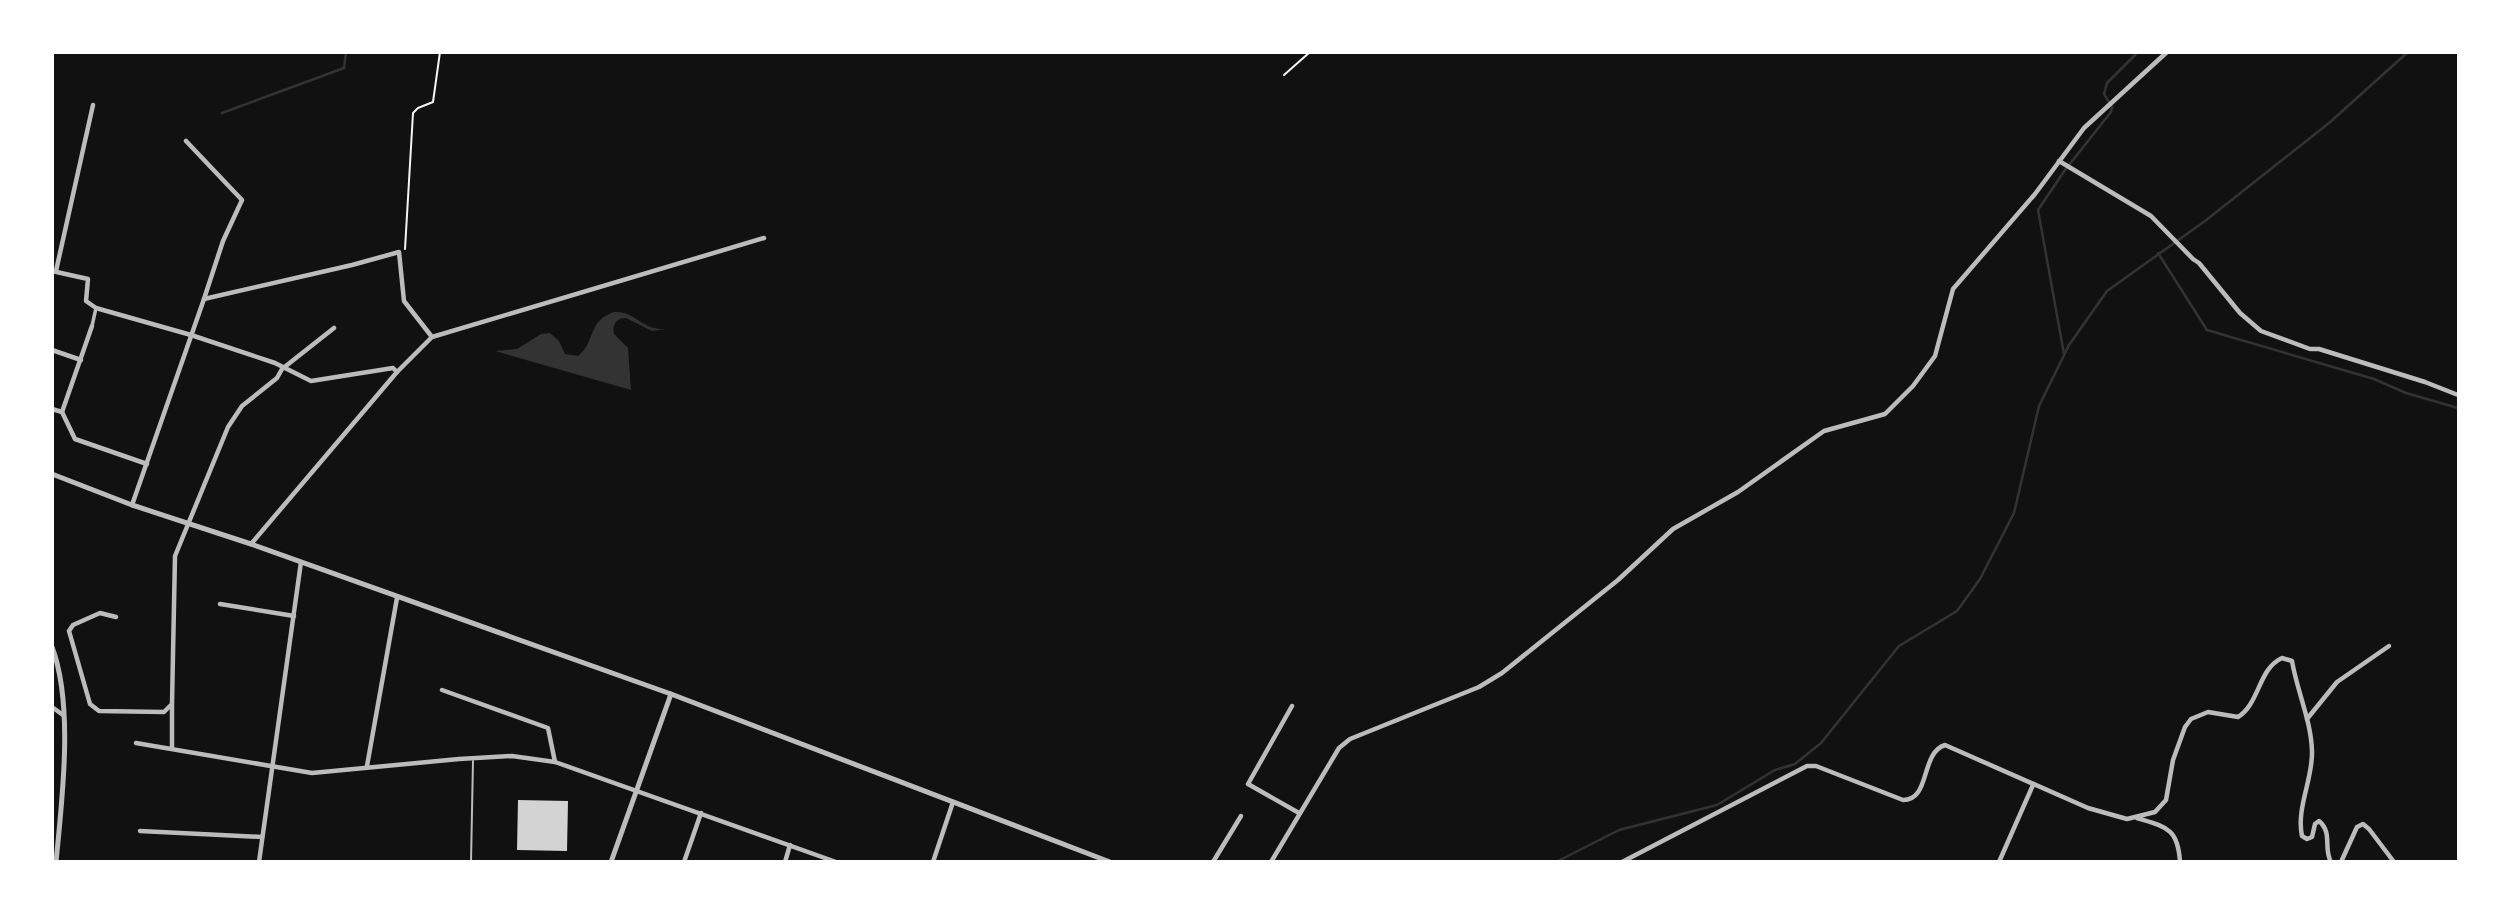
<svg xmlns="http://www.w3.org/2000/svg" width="2511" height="914" viewBox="0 0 2511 914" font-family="'Nunito Sans',sans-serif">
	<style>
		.water { fill: #333 }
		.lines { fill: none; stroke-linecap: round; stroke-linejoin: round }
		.stream { stroke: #333; stroke-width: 2.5 }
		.building { fill: #d3d3d3 }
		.path { stroke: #f5f5f5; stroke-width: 2 }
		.service { stroke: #bcbcbc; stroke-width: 2 }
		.pedestrian { stroke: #bcbcbc; stroke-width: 3.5 }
		.minor { stroke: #bcbcbc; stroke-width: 4.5 }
		.tertiary { stroke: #bcbcbc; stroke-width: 5 }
	</style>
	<rect width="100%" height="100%" fill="#111"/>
	<path class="water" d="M 614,312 C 637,311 640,330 665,329 L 652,331 L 626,318 C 616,318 612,325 614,334 L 628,348 L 631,390 L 495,351 L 517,349 L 541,334 L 550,333 L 559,341 L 565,354 L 578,356 C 596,342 587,321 614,312 Z"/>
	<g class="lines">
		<g class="stream">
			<path d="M 222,113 L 344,68 L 346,52"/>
			<path d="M 2158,253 L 2207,330 L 2374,379 L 2406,393 L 2458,408"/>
			<path d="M 2064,354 L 2038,210 L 2065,170 L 2111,112 L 2112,107 L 2104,94 L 2107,83 L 2138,52"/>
			<path d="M 1556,862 L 1619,830 L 1717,805 L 1775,770 L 1795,764 L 1821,743 L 1899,646 L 1957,611 L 1980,579 L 2014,513 L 2039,406 L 2069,345 L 2107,291 L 2205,221 L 2329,123 L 2408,52"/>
		</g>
	</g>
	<path class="building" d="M 518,800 L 568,801 L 567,851 L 517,850 Z"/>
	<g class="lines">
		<g class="path">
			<path d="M 1284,75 L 1310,52"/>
			<path d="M 405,249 L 413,113 L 418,108 L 433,102 L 440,52"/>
		</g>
		<path class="service" d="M 471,862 L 473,761"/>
		<path class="pedestrian" d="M 92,326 L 96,308"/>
		<g class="minor">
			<path d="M 186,141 L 242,200 L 223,241 L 204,299"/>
			<path d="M 2059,161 L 2151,216 L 2193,259 L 2199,263 L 2240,313 L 2261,331 L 2310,349 L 2319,349 L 2425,382 L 2458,395"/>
			<path d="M 52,271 L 88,279 L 86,301 L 96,308 L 191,335 L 275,363 L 311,381 L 393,368 L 397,372"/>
			<path d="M 56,271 L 93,105"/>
			<path d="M 52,350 L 81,360"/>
			<path d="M 52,409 L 62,412 L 75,439 L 147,464"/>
			<path d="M 62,412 L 92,326"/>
			<path d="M 132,505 L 204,299 L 352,265 L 399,252 L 404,301 L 432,337"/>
			<path d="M 251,544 L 397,372 L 432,337 L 764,238"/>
			<path d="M 220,604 L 294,616"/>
			<path d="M 116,617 L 100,613 L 73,625 L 69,631 L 90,704 L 99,711 L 164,712 L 172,704 L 175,556 L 228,427 L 242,406 L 277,378 L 282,369 L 334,328"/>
			<path d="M 442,690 L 548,728 L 555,762"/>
			<path d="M 172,705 L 172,748"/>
			<path d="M 1292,706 L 1248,784 L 1299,813"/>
			<path d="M 52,707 L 63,715"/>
			<path d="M 2307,719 L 2337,682 L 2389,646"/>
			<path d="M 136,743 L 312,773 L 459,759 L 512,756 L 555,762 L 836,862"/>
			<path d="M 367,766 L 397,598"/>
			<path d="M 2137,818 C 2166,827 2178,828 2180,862"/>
			<path d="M 140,831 L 262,837"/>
			<path d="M 259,862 L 301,562"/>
			<path d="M 684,862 L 701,813"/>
			<path d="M 785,862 L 790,845"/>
			<path d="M 933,862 L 953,802"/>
			<path d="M 1213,862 L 1241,816"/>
			<path d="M 1271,862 L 1339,748 L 1350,739 L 1479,687 L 1502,673 L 1618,580 L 1673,529 L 1738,492 L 1824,431 L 1885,414 L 1913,386 L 1935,356 L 1953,289 L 2035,194 L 2084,128 L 2167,52"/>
			<path d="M 1622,862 L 1807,766 L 1816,766 L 1903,800 C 1931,800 1920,753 1945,745 L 2088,808 L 2127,819 L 2155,812 L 2166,800 L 2173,760 L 2185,727 L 2191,719 L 2208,712 L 2238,717 C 2260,703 2258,669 2282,658 L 2292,661 C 2297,691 2311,720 2312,751 C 2313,779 2296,808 2302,836 L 2307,839 L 2312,837 L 2315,824 L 2319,821 C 2333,833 2323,848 2331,862"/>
			<path d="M 1999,862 L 2033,785"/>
			<path d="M 2341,862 L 2357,827 L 2363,824 L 2369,829 L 2394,862"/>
		</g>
		<g class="tertiary">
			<path d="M 52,474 L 132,505 L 251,544 L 671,694 L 1110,862"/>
			<path d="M 52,647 C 74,705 62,800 56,862"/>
			<path d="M 611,862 L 671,694"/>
		</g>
	</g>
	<rect width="2511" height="914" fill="none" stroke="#ffffff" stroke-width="108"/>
</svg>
